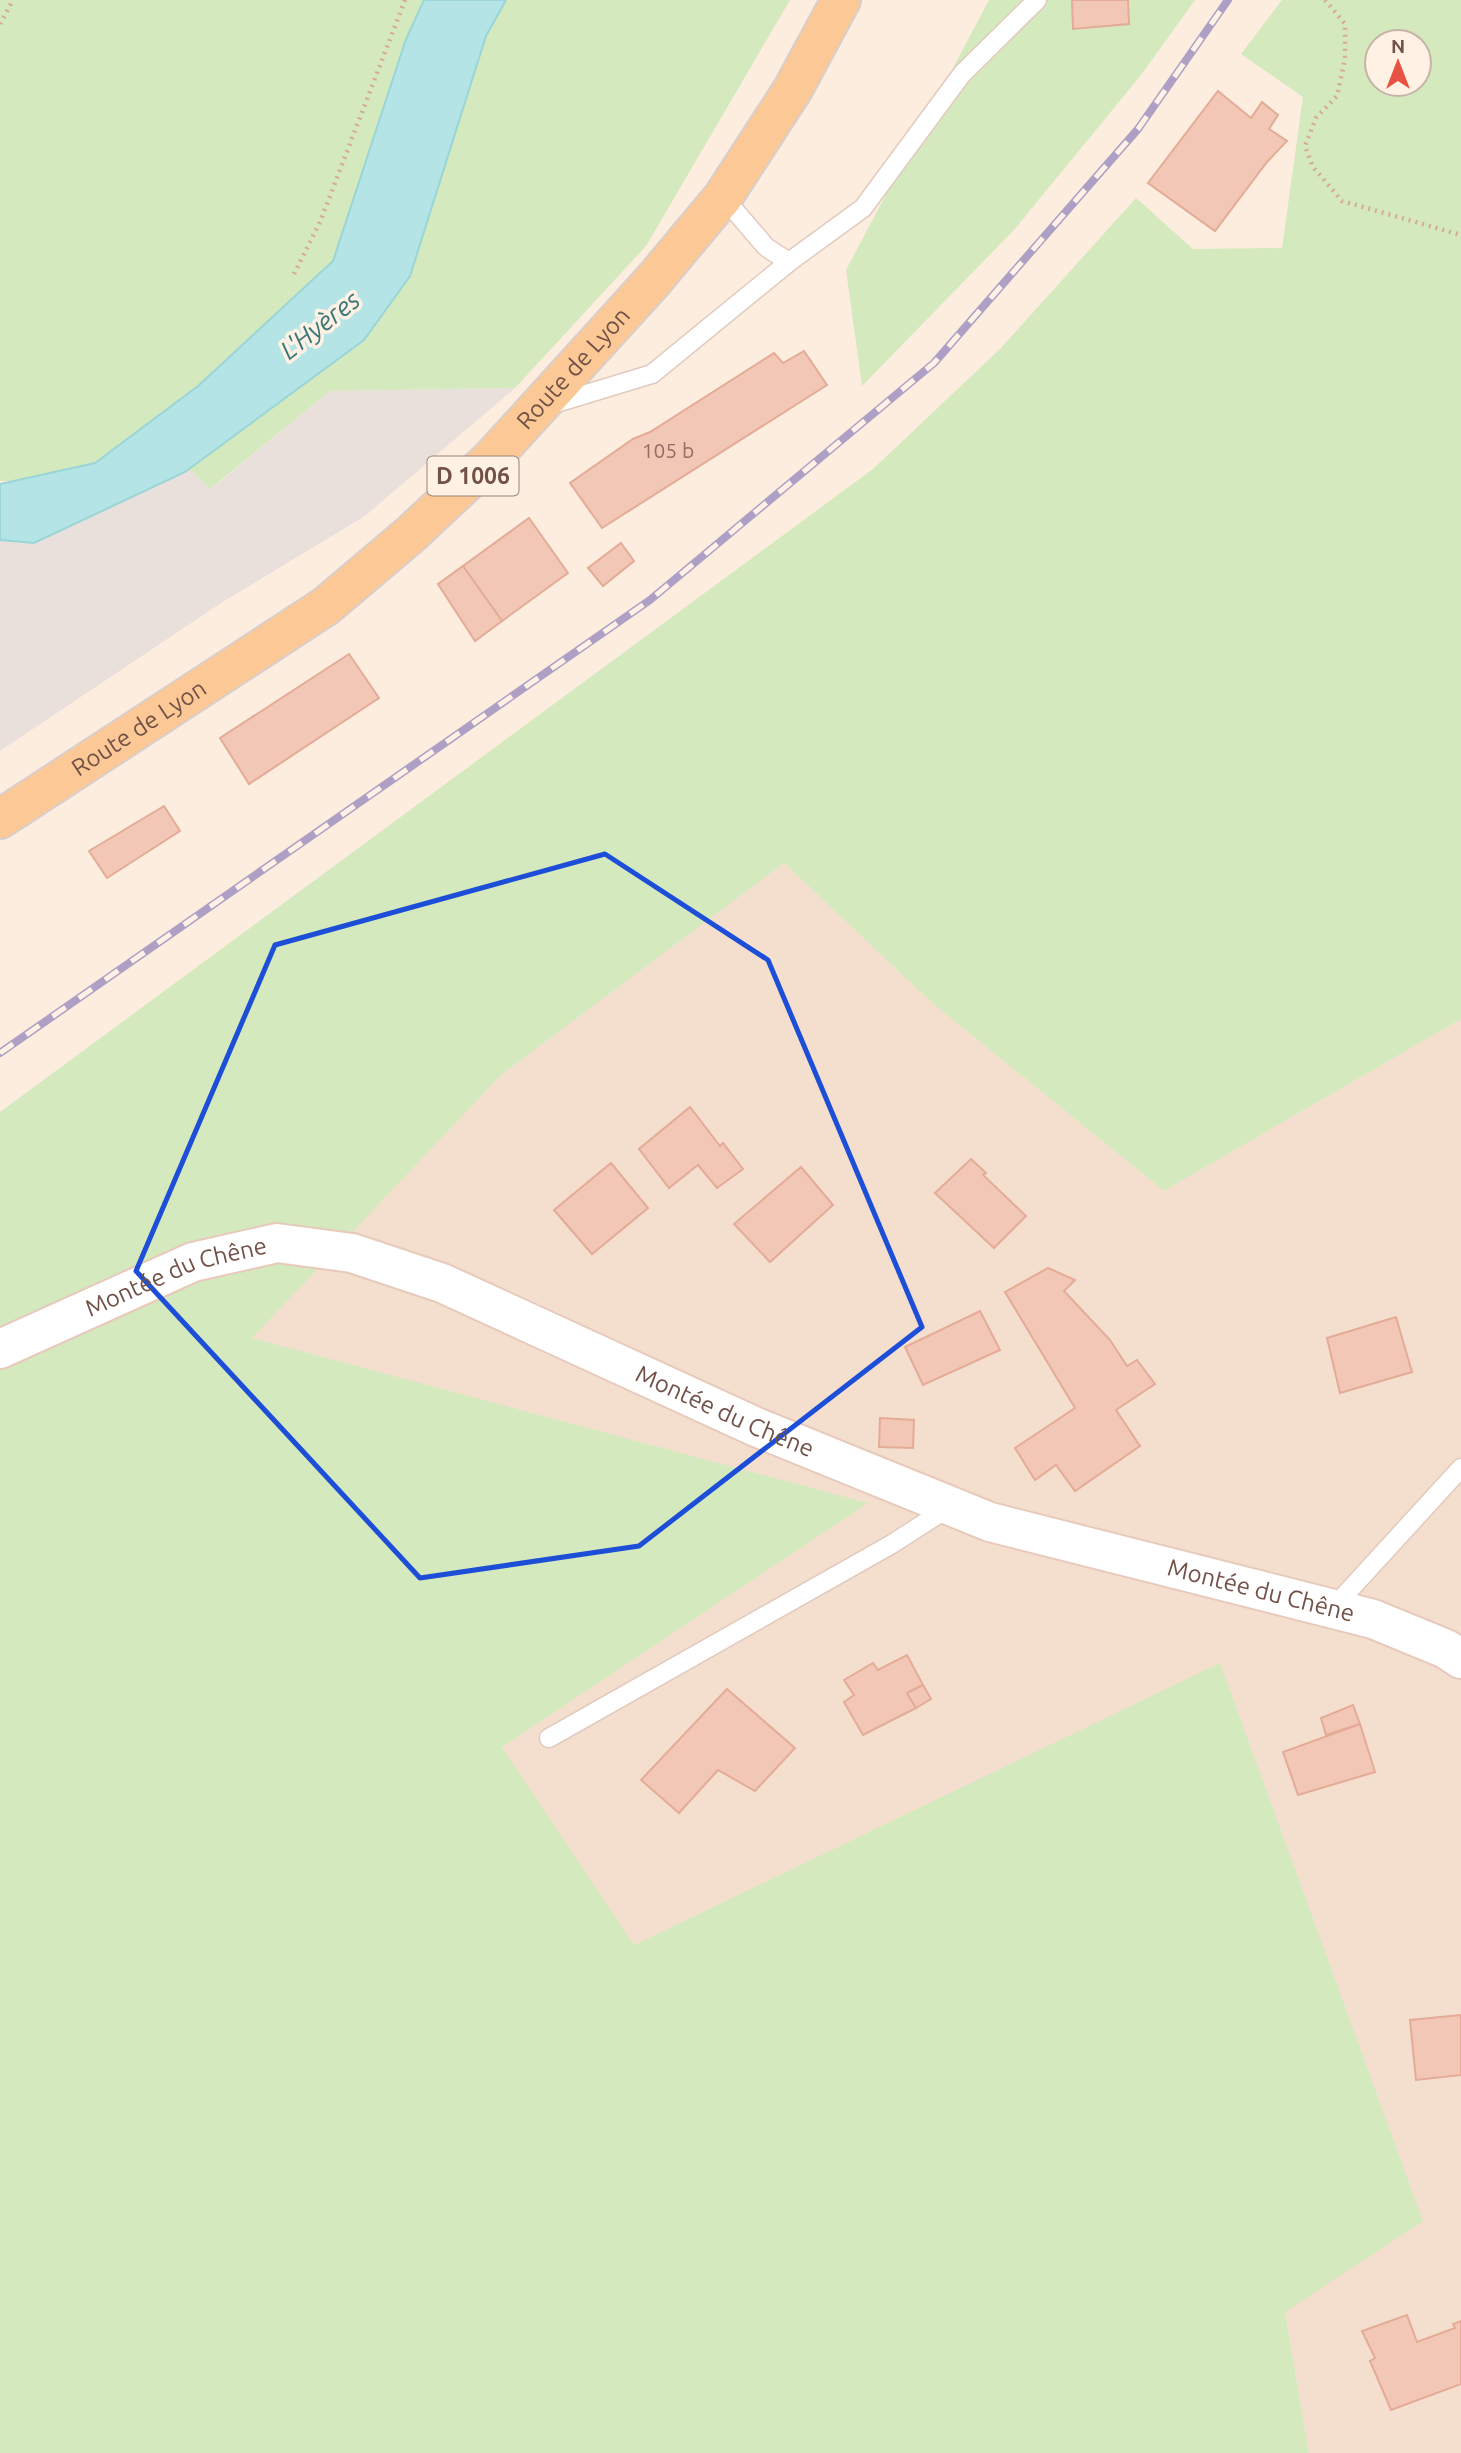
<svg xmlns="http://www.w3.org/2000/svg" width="1461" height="2453" viewBox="0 0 1461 2453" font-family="Ubuntu,sans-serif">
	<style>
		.residential { fill: #f4decd }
		.industrial { fill: #eae0db }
		.green { fill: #d5e9be; fill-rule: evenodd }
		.water { fill: #b4e4e5; stroke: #9ad5d7; stroke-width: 2 }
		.building { fill: #f2c7b6; stroke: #e4ab97; stroke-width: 2 }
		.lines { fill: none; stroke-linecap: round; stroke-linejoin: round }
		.lane-casing { stroke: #e2cabe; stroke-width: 21 }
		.secondary-casing { stroke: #e7cabb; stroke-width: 42 }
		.primary-casing { stroke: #d8cecb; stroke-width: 42 }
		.path { stroke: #d6aa9a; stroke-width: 4.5; stroke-dasharray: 2 5; stroke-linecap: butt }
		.lane { stroke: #fff; stroke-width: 18 }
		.secondary { stroke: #fff; stroke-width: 38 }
		.primary { stroke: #fcc996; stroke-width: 38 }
		.rail-casing { stroke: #ae9fc4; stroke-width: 8 }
		.rail { stroke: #fff2e5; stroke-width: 5; stroke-dasharray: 16; stroke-linecap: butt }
		.marked { fill: none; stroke: #1d4ed8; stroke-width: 5; stroke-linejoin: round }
		.labels { text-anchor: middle; stroke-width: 7; stroke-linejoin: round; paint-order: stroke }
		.number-label { font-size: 21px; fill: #926e63 }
		.shield { fill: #fff2e5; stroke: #9c8176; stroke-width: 2 }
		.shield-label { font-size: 23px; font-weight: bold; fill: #725147 }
		.street-label { font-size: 24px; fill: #725147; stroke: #fff2e5 }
		.water-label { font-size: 26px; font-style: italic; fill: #3b7678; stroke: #fff2e5 }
	</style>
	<rect width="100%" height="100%" fill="#fceddf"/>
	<path class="residential" d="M 784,863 L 932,1003 L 1164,1191 L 1461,1019 L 1461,2453 L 1309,2453 L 1285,2312 L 1220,1664 L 634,1945 L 502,1747 L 867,1503 L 251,1338 L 501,1075 Z"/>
	<path class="industrial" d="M 515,388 L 365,516 L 224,601 L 0,751 L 0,540 L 34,543 L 190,468 L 211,489 L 330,391 Z"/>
	<g class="green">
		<path d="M 0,0 L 790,0 L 646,246 L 515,388 L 330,391 L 210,489 L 146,425 L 95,463 L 19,481 L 0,481 Z"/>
		<path d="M 989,0 L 1195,0 L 1141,75 L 1014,230 L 862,386 L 846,270 Z"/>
		<path d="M 1282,0 L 1461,0 L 1461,1019 L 1164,1191 L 932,1003 L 784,863 L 501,1075 L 252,1338 L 868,1503 L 502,1747 L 634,1945 L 1220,1663 L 1423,2221 L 1285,2312 L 1309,2453 L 0,2453 L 0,1112 L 873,469 L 1001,348 L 1136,198 L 1193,249 L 1282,248 L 1303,97 L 1241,54 ZM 1377,42 L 1419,42 L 1419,84 L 1377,84 Z"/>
	</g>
	<path class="water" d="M 424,0 L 506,0 L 486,36 L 410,276 L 364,340 L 185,472 L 34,543 L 0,540 L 0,484 L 95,463 L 198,386 L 333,261 L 406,39 Z"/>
	<g class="building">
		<path d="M 1072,0 L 1128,0 L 1129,24 L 1073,29 Z"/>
		<path d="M 1218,91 L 1251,118 L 1262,102 L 1278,115 L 1269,129 L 1287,141 L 1267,162 L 1215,231 L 1148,183 Z"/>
		<path d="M 804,351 L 827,385 L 602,528 L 570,483 L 633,439 L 650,432 L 774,353 L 783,363 Z"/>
		<path d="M 529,518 L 568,573 L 502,621 L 463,566 Z"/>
		<path d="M 621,543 L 634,561 L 603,586 L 588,568 Z"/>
		<path d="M 463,566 L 502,621 L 475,641 L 438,584 Z"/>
		<path d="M 349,654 L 379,698 L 249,784 L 220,738 Z"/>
		<path d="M 164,806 L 180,831 L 107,878 L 89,851 Z"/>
		<path d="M 690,1107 L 720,1146 L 723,1143 L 743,1169 L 717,1188 L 698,1165 L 669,1188 L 639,1149 Z"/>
		<path d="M 971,1159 L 986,1173 L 983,1175 L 1026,1216 L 994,1248 L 935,1193 Z"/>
		<path d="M 611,1163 L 648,1208 L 592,1254 L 554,1210 Z"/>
		<path d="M 801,1167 L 833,1205 L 770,1262 L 734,1224 Z"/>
		<path d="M 1048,1268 L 1075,1280 L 1064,1291 L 1110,1340 L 1127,1366 L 1137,1360 L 1155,1384 L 1116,1410 L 1140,1446 L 1075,1491 L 1056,1465 L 1035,1480 L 1015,1448 L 1075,1408 L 1005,1292 Z"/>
		<path d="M 980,1311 L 1000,1350 L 923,1385 L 905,1347 Z"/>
		<path d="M 1396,1317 L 1412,1372 L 1340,1393 L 1327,1338 Z"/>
		<path d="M 880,1418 L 914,1420 L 913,1448 L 879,1447 Z"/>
		<path d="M 907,1655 L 923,1685 L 907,1693 L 916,1708 L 863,1735 L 844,1702 L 854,1695 L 844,1680 L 873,1663 L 878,1670 Z"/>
		<path d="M 923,1685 L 931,1699 L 916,1708 L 907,1693 Z"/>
		<path d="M 727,1689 L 795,1748 L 755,1791 L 718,1770 L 679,1813 L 641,1780 Z"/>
		<path d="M 1353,1705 L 1360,1724 L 1326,1735 L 1321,1718 Z"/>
		<path d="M 1360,1724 L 1375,1772 L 1298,1795 L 1283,1752 Z"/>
		<path d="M 1461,2015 L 1461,2075 L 1416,2080 L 1410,2020 Z"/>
		<path d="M 1407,2315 L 1417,2342 L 1455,2328 L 1453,2324 L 1461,2321 L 1461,2384 L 1391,2410 L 1370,2361 L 1375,2358 L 1362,2331 Z"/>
	</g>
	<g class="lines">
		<defs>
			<g id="lane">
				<path d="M 723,197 L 766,247 L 789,262 L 863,208 L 962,74 L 1037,0"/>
				<path d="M 550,405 L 652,374 L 789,262"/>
				<path d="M 1333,1608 L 1461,1468"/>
				<path d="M 549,1738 L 892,1544 L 951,1506"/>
			</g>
			<g id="secondary">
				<path id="s1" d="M 0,1349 L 193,1262 L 277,1243 L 352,1253 L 442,1283 L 756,1427 L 990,1522 L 1373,1619 L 1446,1649 L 1461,1659"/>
			</g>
			<g id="primary">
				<path id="s2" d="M 0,819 L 326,606 L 411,534 L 492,458 L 652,282 L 723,197 L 793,89 L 841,0"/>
			</g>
		</defs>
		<use href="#lane" class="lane-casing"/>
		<use href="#secondary" class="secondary-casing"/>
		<use href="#primary" class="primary-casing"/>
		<g class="path">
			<path d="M 1325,0 L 1345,24 L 1345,59 L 1337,96 L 1316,118 L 1305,146 L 1313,167 L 1342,201 L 1461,235"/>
			<path d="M 0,24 L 13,0"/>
			<path d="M 294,274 L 320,222 L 405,0"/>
		</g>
		<use href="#lane" class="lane"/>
		<use href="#secondary" class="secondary"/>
		<use href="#primary" class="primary"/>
		<defs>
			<path id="rail" d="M 0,1053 L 650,600 L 934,363 L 1138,129 L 1228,0"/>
		</defs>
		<use href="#rail" class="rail-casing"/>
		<use href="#rail" class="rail"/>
	</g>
	<path class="marked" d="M 605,854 L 768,960 L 922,1327 L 639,1546 L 420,1578 L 136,1271 L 275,945 Z"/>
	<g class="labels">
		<g class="number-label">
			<text x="668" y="458">105 b</text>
		</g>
		<rect class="shield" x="427.5" y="456.5" width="91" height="39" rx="5"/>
		<g class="shield-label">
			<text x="473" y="484">D 1006</text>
		</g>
		<g class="street-label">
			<text dy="8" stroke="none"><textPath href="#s2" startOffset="733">Route de Lyon</textPath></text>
			<text dy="8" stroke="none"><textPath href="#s2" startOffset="166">Route de Lyon</textPath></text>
			<text dy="8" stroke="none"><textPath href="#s1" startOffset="191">Montée du Chêne</textPath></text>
			<text dy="8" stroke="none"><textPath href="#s1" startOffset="779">Montée du Chêne</textPath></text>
			<text dy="8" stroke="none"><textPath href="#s1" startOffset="1346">Montée du Chêne</textPath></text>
		</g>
		<g class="water-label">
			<text transform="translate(320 325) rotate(-38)" y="9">L'Hyères</text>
		</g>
	</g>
	<g transform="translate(1398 63)"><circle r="33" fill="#fff2e5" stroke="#c7b2a6" stroke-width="2"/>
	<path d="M0-5L12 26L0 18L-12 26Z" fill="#e85242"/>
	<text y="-10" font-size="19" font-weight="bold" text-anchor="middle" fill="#725147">N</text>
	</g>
</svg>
